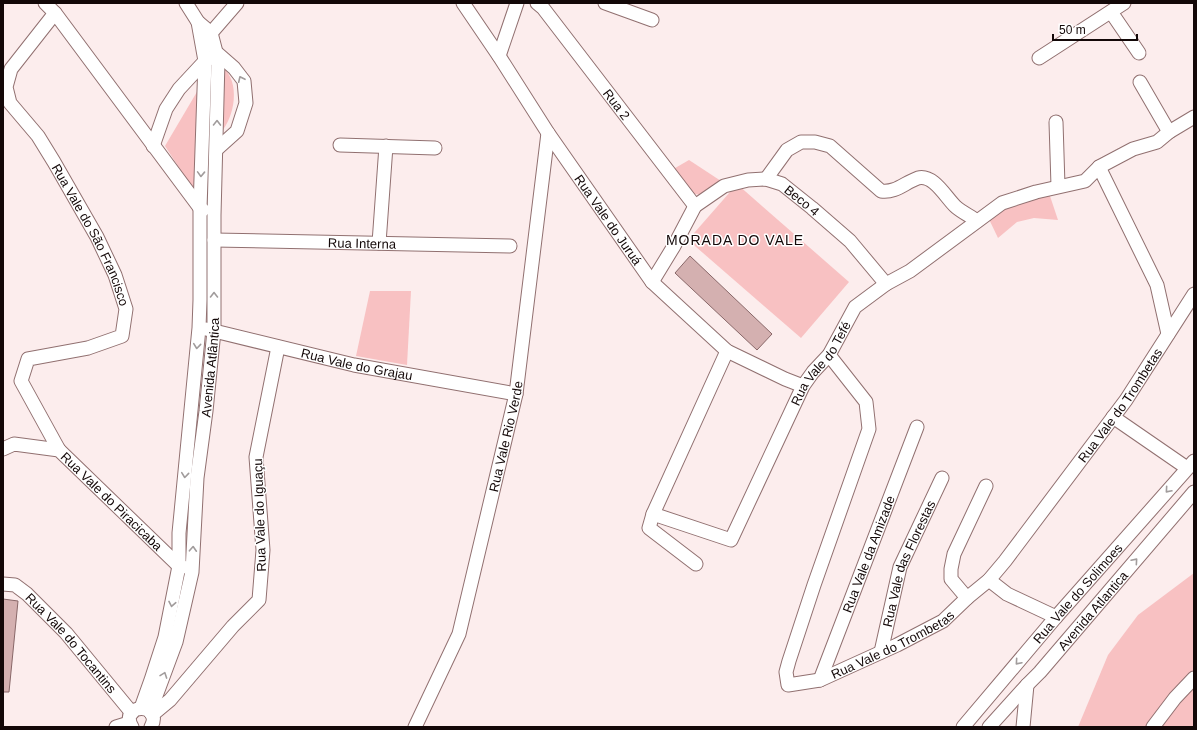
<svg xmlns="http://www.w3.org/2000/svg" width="1197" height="730" viewBox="0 0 1197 730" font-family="Helvetica,sans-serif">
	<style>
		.green { fill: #f8c1c2 }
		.building { fill: #d4b0b0; stroke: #886768 }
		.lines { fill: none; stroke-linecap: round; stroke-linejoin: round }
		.minor-casing { stroke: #917070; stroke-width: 15 }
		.minor { stroke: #fff; stroke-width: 13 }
		.oneway { stroke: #a19c9c }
		.labels { text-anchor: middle; stroke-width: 3; stroke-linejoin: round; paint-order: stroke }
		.street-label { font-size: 13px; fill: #130808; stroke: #fff }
		.neighbourhood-label { font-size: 14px; letter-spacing: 1px; fill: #130808; stroke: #fff }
	</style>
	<rect width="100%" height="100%" fill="#fceded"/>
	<g class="green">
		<path d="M 214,63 C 216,64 220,65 222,67 C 241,81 235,118 220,133 C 215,138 207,141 202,145 L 200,200 L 165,146 Z"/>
		<path d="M 689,160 L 721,181 L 701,195 L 689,193 L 670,171 Z"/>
		<path d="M 737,184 L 849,282 L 801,338 L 688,240 Z"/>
		<path d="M 1048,190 L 1058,220 L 1034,218 L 1017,222 L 998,238 L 987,215 Z"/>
		<path d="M 370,291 L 411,291 L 407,365 L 356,356 Z"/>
		<path d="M 1194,573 L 1194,727 L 1078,727 L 1108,655 L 1138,615 Z"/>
	</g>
	<g class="building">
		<path d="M 690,256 L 772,334 L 757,350 L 675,273 Z"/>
		<path d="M 3,599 L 18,601 L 9,692 L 3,692 Z"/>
	</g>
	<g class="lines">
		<defs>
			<g id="minor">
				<path d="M 45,3 L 55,13 L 200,208 L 203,210"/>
				<path id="s1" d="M 463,3 L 499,56 L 548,133 L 652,282 L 727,351 L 785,379 L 803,386"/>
				<path id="s2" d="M 537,3 L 543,8 L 695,206"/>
				<path d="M 605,3 L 652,20"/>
				<path d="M 1111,12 L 1139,53"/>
				<path id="s3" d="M 55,13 L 11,69 L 6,87 L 10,103 L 38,136 L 54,162 L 97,237 L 115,275 L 126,309 L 122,336 L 88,348 L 28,359 L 21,381 L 59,450"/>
				<path d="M 203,36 L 211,33 L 237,3"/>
				<path d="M 499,56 L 517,3"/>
				<path d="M 1039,58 L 1124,3"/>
				<path d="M 1140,82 L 1169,132"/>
				<path d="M 1056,122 L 1058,186"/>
				<path d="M 340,145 L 435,148"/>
				<path d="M 153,146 L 166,109 L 179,89 L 205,61 L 218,54 L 234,68 L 244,81 L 246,103 L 237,131 L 217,149"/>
				<path d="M 1099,167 L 1157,285 L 1168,334"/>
				<path d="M 766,179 L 787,150 L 801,142 L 815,142 L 830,146 L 881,191 C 896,193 904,183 918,178 C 934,174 946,198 956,207 C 962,212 970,216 977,221"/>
				<path id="s4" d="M 214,240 L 510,246"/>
				<path d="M 379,243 L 386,146"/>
				<path id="s5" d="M 652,282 L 674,246 L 695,206 L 724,186 L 748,180 L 766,179 L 782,184 L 812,208 L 850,241 L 886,284"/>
				<path id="s6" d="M 206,329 L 354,365 L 516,394"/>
				<path id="s7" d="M 829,355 L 866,402 L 869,429 L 814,585 L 789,661 L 786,672 L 788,685 L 820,680 L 897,645 L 943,621 L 967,598 L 989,580 L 1005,561 L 1126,400 L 1194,294"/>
				<path d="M 1113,417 L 1187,468"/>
				<path id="s8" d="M 3,449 L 14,444 L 59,450 L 179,566 L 183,567"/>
				<path id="s9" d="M 653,514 L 731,540 L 803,386 L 813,372 L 829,355 L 855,307 L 886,284 L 910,271 L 1002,203 L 1036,192 L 1085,181 L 1099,167 L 1133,149 L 1157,142 L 1169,132 L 1194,117"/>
				<path d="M 696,564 L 649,528 L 653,514 L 727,351"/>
				<path d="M 989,580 L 1007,594 L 1056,617"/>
				<path id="s10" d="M 3,584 L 15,585 L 27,594 L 66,633 L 132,713"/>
				<path d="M 967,598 L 951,579 L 951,569 L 954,554 L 986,486"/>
				<path id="s11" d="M 881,652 L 900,567 L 942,478"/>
				<path id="s12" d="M 820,680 L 917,427"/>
				<path d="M 141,708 L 151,680 L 165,637 L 179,566 L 179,533 L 199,328 L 200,300 L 200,208 L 205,61 L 198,22"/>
				<path id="s13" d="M 150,712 L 176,642 L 192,572 L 197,478 L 206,411 L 214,331 L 214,215 L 218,60 L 211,33 L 198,22 L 186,3"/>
				<path d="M 152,715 L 170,700 L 233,626 L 259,600 L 263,550 L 256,457 L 278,347"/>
				<path d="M 116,727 L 129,723"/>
				<path d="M 132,727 C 118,703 164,702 151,727"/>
				<path id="s14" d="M 415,727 L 459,634 L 516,394 L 548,133"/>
				<path id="s15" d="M 963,727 L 1056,617 L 1194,461"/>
				<path id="s16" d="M 989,727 L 1027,685 L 1040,672 L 1194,492"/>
				<path d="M 1023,727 L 1027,685"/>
				<path d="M 1153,727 L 1175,698 L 1194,678"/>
			</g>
		</defs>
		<use href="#minor" class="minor-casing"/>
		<use href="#minor" class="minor"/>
	</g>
	<defs><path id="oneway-chevron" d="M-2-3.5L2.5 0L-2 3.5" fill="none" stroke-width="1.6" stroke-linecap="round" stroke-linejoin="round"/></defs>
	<g class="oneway">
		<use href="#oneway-chevron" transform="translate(241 79) rotate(-115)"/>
		<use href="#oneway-chevron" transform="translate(217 123) rotate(-89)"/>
		<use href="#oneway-chevron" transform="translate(201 174) rotate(92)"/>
		<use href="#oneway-chevron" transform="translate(214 295) rotate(-90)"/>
		<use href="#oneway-chevron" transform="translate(197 346) rotate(96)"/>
		<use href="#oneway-chevron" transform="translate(185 475) rotate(96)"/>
		<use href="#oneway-chevron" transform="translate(1168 490) rotate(131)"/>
		<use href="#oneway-chevron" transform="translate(193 549) rotate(-87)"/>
		<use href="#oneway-chevron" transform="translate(1135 561) rotate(-49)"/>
		<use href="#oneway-chevron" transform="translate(172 604) rotate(101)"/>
		<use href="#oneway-chevron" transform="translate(1018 662) rotate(131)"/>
		<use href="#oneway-chevron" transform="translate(164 675) rotate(-70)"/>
	</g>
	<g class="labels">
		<g class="street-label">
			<text dy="5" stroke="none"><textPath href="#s2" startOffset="129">Rua 2</textPath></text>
			<text dy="5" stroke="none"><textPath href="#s5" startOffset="208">Beco 4</textPath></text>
			<text dy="5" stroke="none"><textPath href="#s1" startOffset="261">Rua Vale do Juruá</textPath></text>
			<text dy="5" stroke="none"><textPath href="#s3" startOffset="262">Rua Vale do São Francisco</textPath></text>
			<text dy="5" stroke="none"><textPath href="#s4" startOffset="148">Rua Interna</textPath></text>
			<text dy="5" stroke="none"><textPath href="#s9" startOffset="281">Rua Vale do Tefé</textPath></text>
			<text dy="5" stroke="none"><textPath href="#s6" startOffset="155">Rua Vale do Grajau</textPath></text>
			<text dy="5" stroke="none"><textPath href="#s13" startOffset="352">Avenida Atlântica</textPath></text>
			<text dy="5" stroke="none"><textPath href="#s7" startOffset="806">Rua Vale do Trombetas</textPath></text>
			<text dy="5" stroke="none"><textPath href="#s14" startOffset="306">Rua Vale Rio Verde</textPath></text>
			<text dy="5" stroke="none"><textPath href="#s8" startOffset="131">Rua Vale do Piracicaba</textPath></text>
			<text transform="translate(259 515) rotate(-92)" y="5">Rua Vale do Iguaçu</text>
			<text dy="5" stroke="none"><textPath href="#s12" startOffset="135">Rua Vale da Amizade</textPath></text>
			<text dy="5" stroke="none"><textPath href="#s11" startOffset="93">Rua Vale das Florestas</textPath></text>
			<text dy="5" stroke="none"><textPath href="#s15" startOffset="176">Rua Vale do Solimoes</textPath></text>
			<text dy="5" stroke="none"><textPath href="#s16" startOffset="156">Avenida Atlantica</textPath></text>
			<text dy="5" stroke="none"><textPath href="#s7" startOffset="470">Rua Vale do Trombetas</textPath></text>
			<text dy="5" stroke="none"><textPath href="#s10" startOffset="93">Rua Vale do Tocantins</textPath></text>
		</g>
		<g class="neighbourhood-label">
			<text x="735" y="245">MORADA DO VALE</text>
		</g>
	</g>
	<rect width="1197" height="730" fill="none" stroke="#130808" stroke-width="8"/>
	<path d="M1053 34v6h84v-6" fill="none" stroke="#130808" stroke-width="2"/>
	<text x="1059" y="34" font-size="12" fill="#130808" stroke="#ffffff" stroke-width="3" paint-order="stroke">50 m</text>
</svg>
